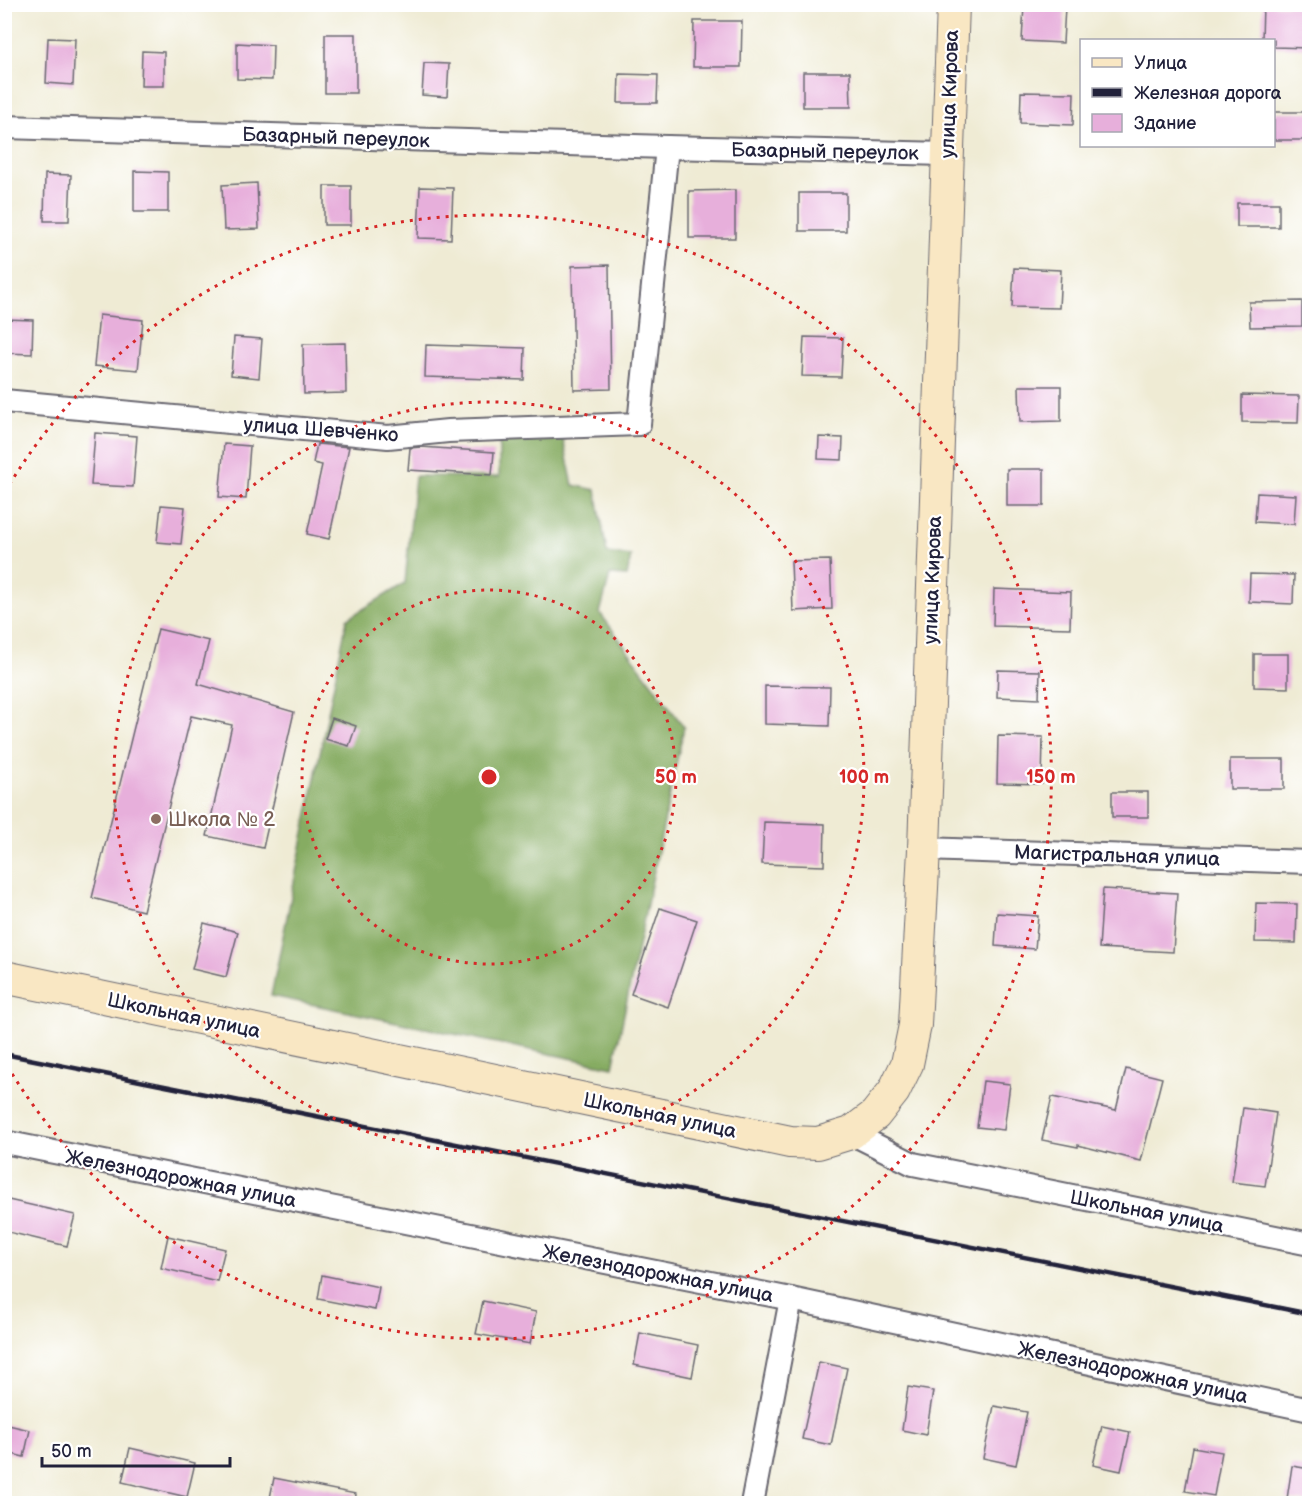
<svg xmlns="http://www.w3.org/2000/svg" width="1314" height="1508" viewBox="0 0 1314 1508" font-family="'Balsamiq Sans',sans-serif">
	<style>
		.forest { fill: #86ac62; stroke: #54674e; stroke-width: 1.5 }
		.building { fill: #e7afdb }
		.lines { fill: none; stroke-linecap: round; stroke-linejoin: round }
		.minor-casing { stroke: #6a6871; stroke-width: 26 }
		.secondary-casing { stroke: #6a6871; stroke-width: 34 }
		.minor { stroke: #fff; stroke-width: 22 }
		.secondary { stroke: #f9e7c3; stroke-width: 32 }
		.rail { stroke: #22223b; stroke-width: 4.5 }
		.ring { fill: none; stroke: #d62828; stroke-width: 3; stroke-dasharray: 3 6 }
		.education-dot { fill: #8d6e63; stroke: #fff; stroke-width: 2 }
		.labels { text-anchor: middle; stroke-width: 4.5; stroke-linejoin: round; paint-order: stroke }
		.street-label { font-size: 20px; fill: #22223b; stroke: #fff }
		.education-label { font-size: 20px; fill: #785e54; stroke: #fff; text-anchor: start }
		.centre { fill: #d62828; stroke: #fff; stroke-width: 3 }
		.ring-label { font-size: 18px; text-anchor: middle; font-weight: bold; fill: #d62828; stroke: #fff; stroke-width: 4.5; stroke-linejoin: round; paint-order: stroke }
	</style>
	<rect width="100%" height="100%" fill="#fff"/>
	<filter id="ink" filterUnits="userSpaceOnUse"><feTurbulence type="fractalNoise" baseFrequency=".0167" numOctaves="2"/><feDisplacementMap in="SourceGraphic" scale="12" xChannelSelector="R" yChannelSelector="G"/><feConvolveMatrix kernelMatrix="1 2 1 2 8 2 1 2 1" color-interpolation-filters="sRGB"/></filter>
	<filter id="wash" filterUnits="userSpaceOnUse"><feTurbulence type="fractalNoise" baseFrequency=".008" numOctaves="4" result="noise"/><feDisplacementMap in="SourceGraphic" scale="24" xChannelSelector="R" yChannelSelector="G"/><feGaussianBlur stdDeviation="1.35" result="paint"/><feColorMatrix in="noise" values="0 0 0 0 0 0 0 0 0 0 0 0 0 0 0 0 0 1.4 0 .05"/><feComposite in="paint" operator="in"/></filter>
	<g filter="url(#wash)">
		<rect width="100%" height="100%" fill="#efebd4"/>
		<path class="forest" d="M 499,436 L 563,439 L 573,485 L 596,490 L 607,553 L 631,556 L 627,576 L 610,575 L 600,613 L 684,727 L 613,1067 L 271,996 L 347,619 L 405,583 L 415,476 L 499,477 Z"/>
		<g id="blocks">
			<g class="building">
				<path d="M 1024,5 L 1065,7 L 1063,43 L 1022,41 Z"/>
				<path d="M 1263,5 L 1310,6 L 1310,48 L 1274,47 L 1274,40 L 1262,40 Z"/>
				<path d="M 694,21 L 742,21 L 741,67 L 693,67 Z"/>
				<rect x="325" y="34" width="31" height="59"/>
				<path d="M 48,38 L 75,39 L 73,85 L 46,83 Z"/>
				<path d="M 237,43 L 273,45 L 272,80 L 237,79 Z"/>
				<path d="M 142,51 L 164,52 L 164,86 L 141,86 Z"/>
				<path d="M 424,63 L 449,64 L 447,97 L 422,95 Z"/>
				<path d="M 803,72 L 850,72 L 851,107 L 803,107 Z"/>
				<path d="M 619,74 L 658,75 L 657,103 L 618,103 Z"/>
				<path d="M 1021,92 L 1074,93 L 1073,125 L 1020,123 Z"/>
				<rect x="1274" y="112" width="36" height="28"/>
				<path d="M 134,171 L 168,172 L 168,212 L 134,212 Z"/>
				<path d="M 45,174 L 71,175 L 69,221 L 44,221 Z"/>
				<path d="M 257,183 L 259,229 L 224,230 L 222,185 Z"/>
				<rect x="324" y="186" width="27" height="39"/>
				<path d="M 420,187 L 453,188 L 451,239 L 418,238 Z"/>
				<path d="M 735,190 L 735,238 L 689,238 L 689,191 Z"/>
				<rect x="799" y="193" width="47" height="38"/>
				<rect x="1237" y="203" width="42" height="24"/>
				<path d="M 609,265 L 611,389 L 574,390 L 572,266 Z"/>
				<path d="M 1014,268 L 1061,270 L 1059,308 L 1012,307 Z"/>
				<path d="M 1302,301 L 1302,326 L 1250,327 L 1249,302 Z"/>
				<path d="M 99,315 L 143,320 L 138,370 L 94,366 Z"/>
				<path d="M 4,319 L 33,320 L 32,354 L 4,353 Z"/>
				<path d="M 234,337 L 262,339 L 259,378 L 231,375 Z"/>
				<path d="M 804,337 L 843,338 L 841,377 L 802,376 Z"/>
				<path d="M 345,343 L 346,393 L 304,394 L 303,344 Z"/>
				<path d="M 426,345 L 525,348 L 524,380 L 425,377 Z"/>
				<path d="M 1019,386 L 1061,386 L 1061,421 L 1020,422 Z"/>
				<path d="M 1242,395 L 1299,396 L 1298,423 L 1242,422 Z"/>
				<path d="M 95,433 L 137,436 L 133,487 L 91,485 Z"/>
				<path d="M 819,437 L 843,438 L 842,460 L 818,459 Z"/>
				<path d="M 224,444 L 250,446 L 246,499 L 219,497 Z"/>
				<path d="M 317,444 L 349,447 L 329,539 L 307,534 L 322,465 L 313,463 Z"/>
				<path d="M 421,447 L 494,452 L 492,475 L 408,470 L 410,448 Z"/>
				<rect x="1007" y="469" width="37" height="37"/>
				<path d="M 1257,493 L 1296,495 L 1294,524 L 1255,522 Z"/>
				<path d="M 161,505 L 185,507 L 181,544 L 157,542 Z"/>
				<path d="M 830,560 L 832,609 L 793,611 L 791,561 Z"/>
				<path d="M 1250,574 L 1294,575 L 1293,604 L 1249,602 Z"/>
				<path d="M 994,589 L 1071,592 L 1070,628 L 993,626 Z"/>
				<path d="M 158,629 L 209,641 L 198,684 L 294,712 L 263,848 L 207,836 L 232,725 L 191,716 L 143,911 L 92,898 Z"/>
				<path d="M 1254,654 L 1288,654 L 1288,688 L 1254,687 Z"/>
				<path d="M 998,670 L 1040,671 L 1039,699 L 997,697 Z"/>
				<path d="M 765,686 L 830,687 L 829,726 L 765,724 Z"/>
				<path d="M 332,718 L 356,726 L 349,746 L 325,739 Z"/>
				<path d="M 998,736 L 1043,737 L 1042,784 L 997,783 Z"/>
				<rect x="1230" y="759" width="54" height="30"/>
				<rect x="1112" y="792" width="36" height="25"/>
				<path d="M 764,822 L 825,824 L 824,866 L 762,864 Z"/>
				<path d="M 1103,889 L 1177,893 L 1173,952 L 1099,948 Z"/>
				<path d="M 1256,903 L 1297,904 L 1296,943 L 1255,942 Z"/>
				<path d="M 660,908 L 697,920 L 668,1007 L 631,994 Z"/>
				<path d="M 997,913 L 1038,916 L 1035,949 L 995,946 Z"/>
				<path d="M 204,923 L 238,932 L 226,977 L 192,969 Z"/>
				<path d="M 1126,1069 L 1162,1078 L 1141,1161 L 1078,1145 L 1078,1147 L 1042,1140 L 1052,1097 L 1116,1110 Z"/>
				<path d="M 983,1081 L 1010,1084 L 1004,1130 L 977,1127 Z"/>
				<path d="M 1243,1108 L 1276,1113 L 1265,1186 L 1232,1182 Z"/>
				<path d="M 4,1199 L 75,1215 L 67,1246 L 4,1231 Z"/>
				<path d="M 168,1236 L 225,1249 L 217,1281 L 161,1268 Z"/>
				<path d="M 322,1275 L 379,1287 L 375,1310 L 318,1299 Z"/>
				<path d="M 483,1301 L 536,1312 L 530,1344 L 476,1334 Z"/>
				<path d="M 640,1333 L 698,1345 L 692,1377 L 634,1365 Z"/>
				<path d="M 819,1362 L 847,1368 L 831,1445 L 802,1439 Z"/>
				<path d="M 908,1387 L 933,1391 L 926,1435 L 902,1430 Z"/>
				<path d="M 994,1406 L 1027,1412 L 1016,1465 L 983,1458 Z"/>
				<path d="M 4,1424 L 30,1430 L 24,1457 L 4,1452 Z"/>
				<path d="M 1102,1426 L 1130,1432 L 1121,1471 L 1093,1465 Z"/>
				<path d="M 1193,1447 L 1222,1452 L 1214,1496 L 1185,1491 Z"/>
				<path d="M 130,1448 L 195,1463 L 187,1497 L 122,1482 Z"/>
				<path d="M 1292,1466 L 1310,1469 L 1310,1503 L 1287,1499 Z"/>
				<path d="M 274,1478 L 356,1494 L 355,1503 L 269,1503 Z"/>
			</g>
		</g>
	</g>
	<g filter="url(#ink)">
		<use href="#blocks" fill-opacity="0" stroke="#6a6871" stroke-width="1.5"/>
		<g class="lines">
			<defs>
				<g id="minor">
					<path d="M 4,127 L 667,147 L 946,154"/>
					<path d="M 4,401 L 388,437 L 448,431 L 639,424 L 667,147"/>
					<path d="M 924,849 L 1310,862"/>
					<path d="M 851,1133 L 913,1164 L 1310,1244"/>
					<path d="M 4,1142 L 791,1299 L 1310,1410"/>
					<path d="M 752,1504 L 791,1299"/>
				</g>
				<path id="secondary" d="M 4,977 L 790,1142 L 818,1143 L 851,1133 L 875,1115 L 894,1091 L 907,1064 L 915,1025 L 924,849 L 953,4"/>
			</defs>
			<use href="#minor" class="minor-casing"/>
			<use href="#secondary" class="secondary-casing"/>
			<use href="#minor" class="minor"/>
			<use href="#secondary" class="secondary"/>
			<path class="rail" d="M 4,1054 L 1310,1314"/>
		</g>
	</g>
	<g class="ring">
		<circle cx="489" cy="777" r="187"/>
		<circle cx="489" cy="777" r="375"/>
		<path d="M5 492A562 562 0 1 1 5 1062"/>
	</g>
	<circle class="education-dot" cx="156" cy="819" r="6"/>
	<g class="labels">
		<g class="street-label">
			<text transform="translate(949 94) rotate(-88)" y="7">улица Кирова</text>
			<text transform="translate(336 137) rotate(2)" y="7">Базарный переулок</text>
			<text transform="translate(825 151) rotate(1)" y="7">Базарный переулок</text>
			<text transform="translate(321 429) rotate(4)" y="7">улица Шевченко</text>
			<text transform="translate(932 580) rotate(-88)" y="7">улица Кирова</text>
			<text transform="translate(1117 855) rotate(2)" y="7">Магистральная улица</text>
			<text transform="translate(184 1015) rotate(12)" y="7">Школьная улица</text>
			<text transform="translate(660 1115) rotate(12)" y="7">Школьная улица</text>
			<text transform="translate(181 1178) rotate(11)" y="7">Железнодорожная улица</text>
			<text transform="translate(1147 1211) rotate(11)" y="7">Школьная улица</text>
			<text transform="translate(658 1273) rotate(11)" y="7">Железнодорожная улица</text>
			<text transform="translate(1133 1372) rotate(12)" y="7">Железнодорожная улица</text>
		</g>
		<g class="education-label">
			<text x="168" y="826">Школа № 2</text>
		</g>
	</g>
	<circle cx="489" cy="777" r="9" class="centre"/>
	<g class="ring-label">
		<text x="676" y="783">50 m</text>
		<text x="864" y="783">100 m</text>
		<text x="1051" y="783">150 m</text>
	</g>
	<rect width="1314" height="1508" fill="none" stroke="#fff" stroke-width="24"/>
	<rect x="1080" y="39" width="195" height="108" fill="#ffffff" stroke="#a7a7b1" stroke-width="1.5"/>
	<rect x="1092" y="58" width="30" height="9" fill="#f9e7c3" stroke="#a7a7b1" stroke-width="1.5"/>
	<text x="1134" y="69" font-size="18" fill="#22223b">Улица</text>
	<rect x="1092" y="88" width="30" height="9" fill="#22223b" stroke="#a7a7b1" stroke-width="1.5"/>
	<text x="1134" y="99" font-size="18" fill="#22223b">Железная дорога</text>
	<rect x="1092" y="114" width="30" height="18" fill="#e7afdb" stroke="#a7a7b1" stroke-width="1.5"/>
	<text x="1134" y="129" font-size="18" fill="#22223b">Здание</text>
	<path d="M42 1457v9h188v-9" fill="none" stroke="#22223b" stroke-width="3"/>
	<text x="51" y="1457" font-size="18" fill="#22223b" stroke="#ffffff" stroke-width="4.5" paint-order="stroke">50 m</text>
</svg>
